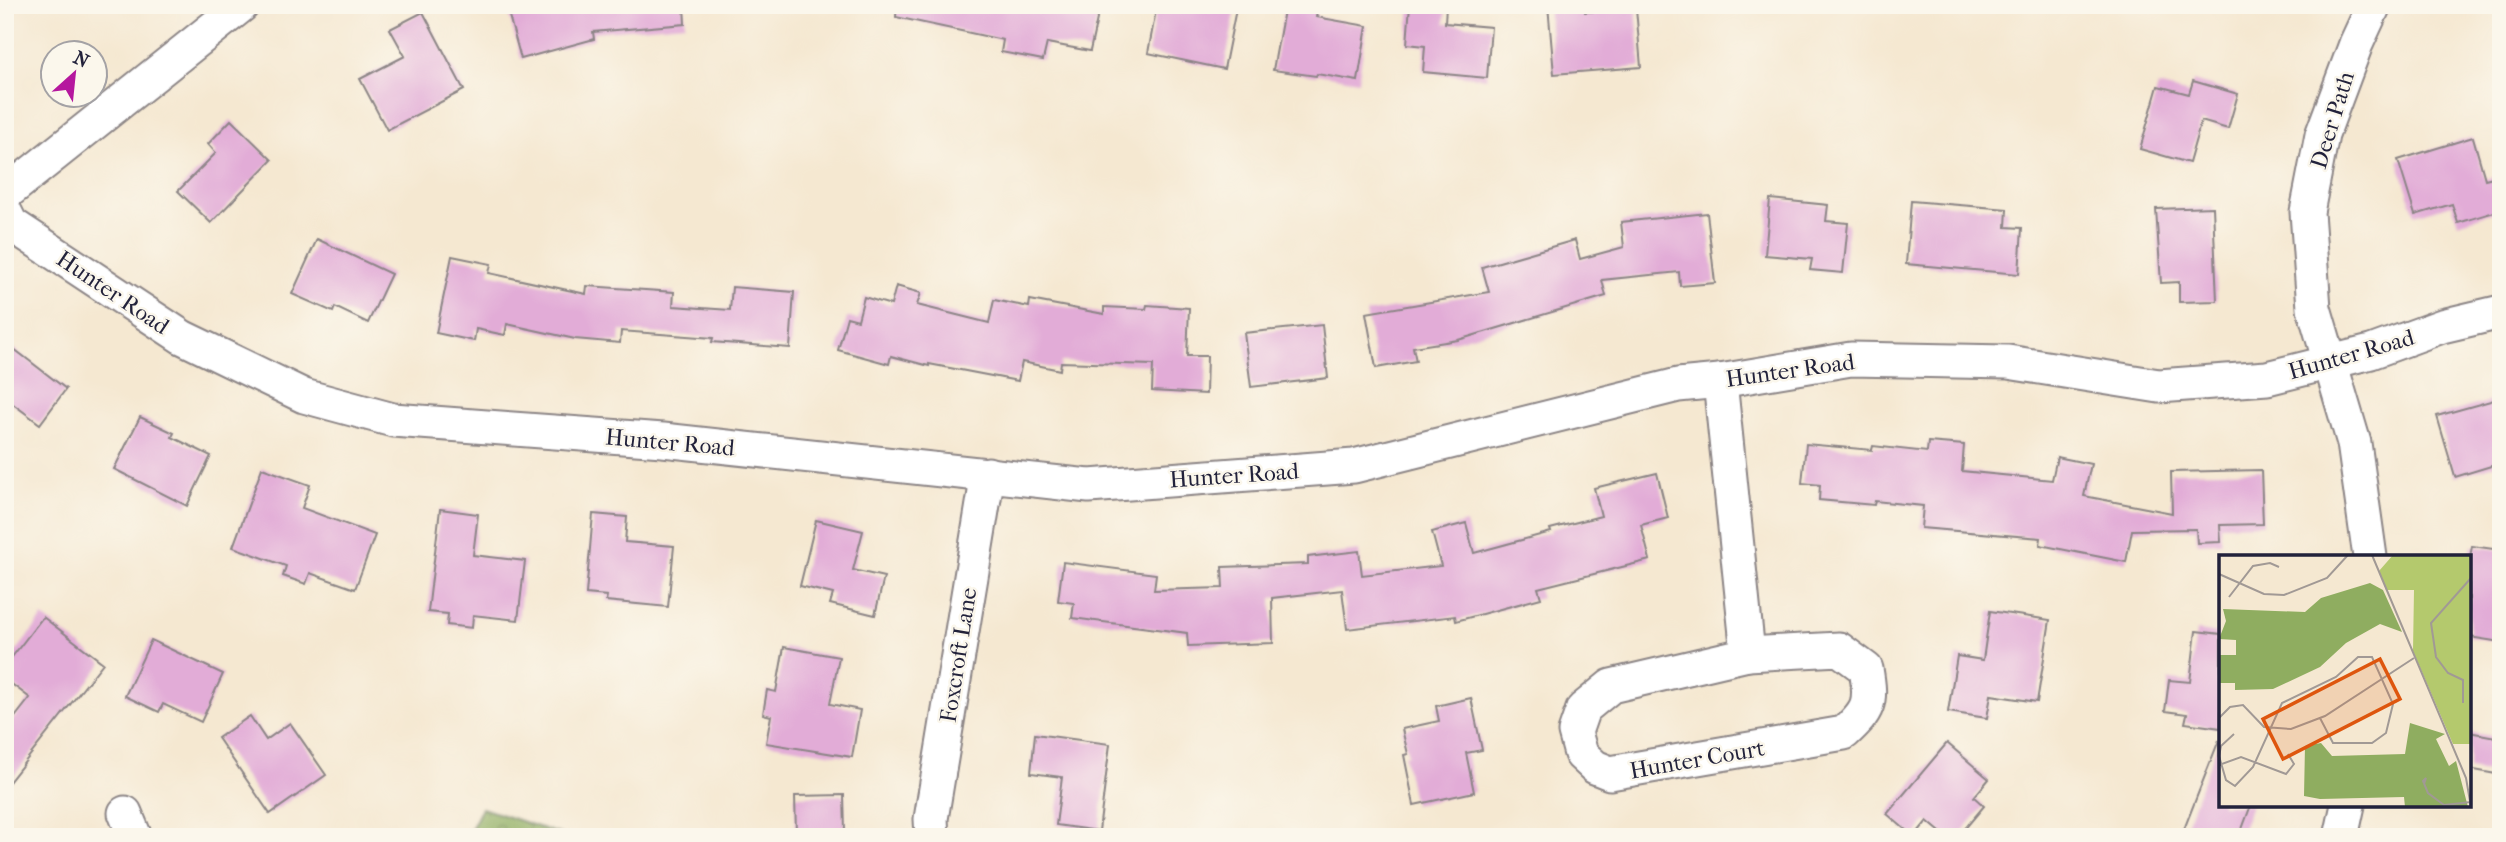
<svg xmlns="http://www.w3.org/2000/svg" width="2506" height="842" viewBox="0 0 2506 842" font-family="'IM FELL French Canon',serif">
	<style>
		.forest { fill: url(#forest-crowns); stroke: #58684e; stroke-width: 2 }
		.building { fill: #e2acd7 }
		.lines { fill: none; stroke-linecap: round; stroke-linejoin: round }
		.minor-casing { stroke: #8c8586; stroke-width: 37 }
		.minor { stroke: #fff; stroke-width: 33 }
		.labels { text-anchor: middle; stroke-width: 5; stroke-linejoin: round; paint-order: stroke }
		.street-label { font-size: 23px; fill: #22223b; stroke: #fbf7ec }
		.inset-road { fill: none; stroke: #a19995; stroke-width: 2 }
		.view { fill: #de560e; fill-opacity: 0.15; stroke: #de560e; stroke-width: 3.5 }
		.inset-edge { fill: none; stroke: #22223b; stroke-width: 3.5 }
	</style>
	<defs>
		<pattern id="forest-crowns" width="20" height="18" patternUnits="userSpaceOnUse" patternTransform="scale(1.75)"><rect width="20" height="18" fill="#8fad60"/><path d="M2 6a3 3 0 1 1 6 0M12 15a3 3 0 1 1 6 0" fill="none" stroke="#748c50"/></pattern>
	</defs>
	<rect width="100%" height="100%" fill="#fbf7ec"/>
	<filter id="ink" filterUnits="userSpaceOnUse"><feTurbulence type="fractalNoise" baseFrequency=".0143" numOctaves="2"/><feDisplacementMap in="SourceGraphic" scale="14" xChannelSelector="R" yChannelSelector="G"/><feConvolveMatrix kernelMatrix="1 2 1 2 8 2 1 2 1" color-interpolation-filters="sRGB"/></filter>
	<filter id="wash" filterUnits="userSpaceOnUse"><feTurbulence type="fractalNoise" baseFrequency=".00686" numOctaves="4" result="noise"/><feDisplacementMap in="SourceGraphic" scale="28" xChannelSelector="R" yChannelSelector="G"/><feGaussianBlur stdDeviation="1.57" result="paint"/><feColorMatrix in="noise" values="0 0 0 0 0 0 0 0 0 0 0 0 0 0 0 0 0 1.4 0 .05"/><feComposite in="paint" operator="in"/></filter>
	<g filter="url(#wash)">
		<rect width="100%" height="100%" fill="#f5e8d1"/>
		<path class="forest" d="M 482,808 L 568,837 L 467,837 Z"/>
		<g id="blocks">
			<g class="building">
				<path d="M 506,5 L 684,5 L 685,24 L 593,32 L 594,39 L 521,59 Z"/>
				<path d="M 897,5 L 1100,5 L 1090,51 L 1047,43 L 1043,60 L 1001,52 L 1003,40 L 896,17 Z"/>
				<path d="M 1157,5 L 1217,5 L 1236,9 L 1224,69 L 1148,53 Z"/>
				<path d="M 1285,5 L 1318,5 L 1316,17 L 1367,26 L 1358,81 L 1317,74 L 1316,76 L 1273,70 Z"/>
				<path d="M 1410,5 L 1446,5 L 1445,23 L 1491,27 L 1487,78 L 1423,72 L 1425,46 L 1407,44 Z"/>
				<path d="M 1548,5 L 1585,5 L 1585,12 L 1636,8 L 1641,67 L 1554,74 Z"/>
				<path d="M 423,12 L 464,90 L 387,130 L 360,79 L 405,56 L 390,29 Z"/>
				<path d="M 2193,81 L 2238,94 L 2228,129 L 2201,121 L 2189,163 L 2140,149 L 2158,86 L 2189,94 Z"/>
				<path d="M 231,120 L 272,160 L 211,223 L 178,191 L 216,153 L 208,144 Z"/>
				<path d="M 2473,137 L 2485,179 L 2501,175 L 2501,210 L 2458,223 L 2452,204 L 2415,215 L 2398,160 Z"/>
				<path d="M 1770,199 L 1828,205 L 1826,221 L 1848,223 L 1843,273 L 1810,270 L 1812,259 L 1765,255 Z"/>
				<path d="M 1911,201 L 2007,209 L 2006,227 L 2022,228 L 2019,274 L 1906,264 Z"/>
				<path d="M 2213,207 L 2217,301 L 2179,302 L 2179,282 L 2161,283 L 2156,209 Z"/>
				<path d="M 1707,213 L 1715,283 L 1680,286 L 1679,272 L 1602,280 L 1606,296 L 1458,340 L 1413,347 L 1416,361 L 1376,368 L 1366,313 L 1489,292 L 1482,267 L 1575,240 L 1580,259 L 1624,247 L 1621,222 Z"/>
				<path d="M 317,239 L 391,274 L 368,323 L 335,307 L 333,312 L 292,294 Z"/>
				<path d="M 452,256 L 491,264 L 489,273 L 586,294 L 587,286 L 674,292 L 673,306 L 730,310 L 732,287 L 794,292 L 790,348 L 712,342 L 713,338 L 621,331 L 620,343 L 575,339 L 507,324 L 505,335 L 476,329 L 474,341 L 436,333 Z"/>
				<path d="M 896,286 L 921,293 L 917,305 L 989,323 L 994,300 L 1029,307 L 1030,300 L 1104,314 L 1104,307 L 1146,309 L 1147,305 L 1189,308 L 1187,356 L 1207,356 L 1206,394 L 1152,391 L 1153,365 L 1061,362 L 1060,370 L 1022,362 L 1018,381 L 929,364 L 929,366 L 891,356 L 889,364 L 838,350 L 847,317 L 858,320 L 864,297 L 891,305 Z"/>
				<path d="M 1322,325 L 1328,378 L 1251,387 L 1244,333 Z"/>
				<path d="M 5,342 L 66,389 L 40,424 L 5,398 Z"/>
				<path d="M 2501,398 L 2501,463 L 2455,477 L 2437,416 Z"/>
				<path d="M 140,417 L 174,433 L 172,437 L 211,456 L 187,506 L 114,469 Z"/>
				<path d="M 1928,442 L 1964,445 L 1962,471 L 2052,480 L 2057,457 L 2091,464 L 2084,496 L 2172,513 L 2171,472 L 2261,470 L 2263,524 L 2220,525 L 2221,542 L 2197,543 L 2196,529 L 2132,530 L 2126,562 L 2040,545 L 2041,538 L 1921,528 L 1923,506 L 1875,501 L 1874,505 L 1819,500 L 1820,485 L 1802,483 L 1806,444 L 1872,450 L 1873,446 L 1927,452 Z"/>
				<path d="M 262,468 L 310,485 L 302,508 L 375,535 L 355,589 L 310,573 L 306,584 L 283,576 L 286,566 L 233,547 Z"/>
				<path d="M 1657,473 L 1668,518 L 1641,525 L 1650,560 L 1538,588 L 1541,598 L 1456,621 L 1455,616 L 1347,629 L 1342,590 L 1272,598 L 1273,643 L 1188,646 L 1187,633 L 1072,618 L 1074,603 L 1058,601 L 1063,562 L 1156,574 L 1154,590 L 1223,588 L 1222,567 L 1308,564 L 1308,557 L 1359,551 L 1362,575 L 1441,566 L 1432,532 L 1466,523 L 1474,553 L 1551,532 L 1550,529 L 1601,516 L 1594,488 Z"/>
				<path d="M 440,509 L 478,514 L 473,555 L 525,561 L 518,620 L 473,615 L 472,628 L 447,625 L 448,614 L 428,612 Z"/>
				<path d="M 593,514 L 627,517 L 625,542 L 674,546 L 668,607 L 606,601 L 607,596 L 586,594 Z"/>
				<path d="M 816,520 L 863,531 L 853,570 L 884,577 L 875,615 L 830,604 L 833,594 L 800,586 Z"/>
				<path d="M 2472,546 L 2501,550 L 2501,642 L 2469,637 L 2469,563 Z"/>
				<path d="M 1990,611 L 2050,620 L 2037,702 L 1991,695 L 1987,718 L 1948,712 L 1957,656 L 1983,660 Z"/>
				<path d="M 43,617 L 103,663 L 5,787 L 5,730 L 30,698 L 5,679 L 5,666 Z"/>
				<path d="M 2196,631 L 2221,634 L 2221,728 L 2185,723 L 2187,714 L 2165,711 L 2169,680 L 2190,682 Z"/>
				<path d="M 151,640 L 223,674 L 201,722 L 163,704 L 159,712 L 125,696 Z"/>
				<path d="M 784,647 L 839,657 L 830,704 L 860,710 L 852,757 L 766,743 L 771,716 L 763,714 L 767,690 L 776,692 Z"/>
				<path d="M 1471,698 L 1482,750 L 1466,753 L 1474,792 L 1414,805 L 1404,755 L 1408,754 L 1402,729 L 1439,721 L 1436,706 Z"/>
				<path d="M 250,716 L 266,740 L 290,723 L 326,775 L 270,814 L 218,738 Z"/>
				<path d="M 2469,732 L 2501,738 L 2501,775 L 2469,769 Z"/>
				<path d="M 1035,734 L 1110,744 L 1099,831 L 1056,825 L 1062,777 L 1031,773 Z"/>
				<path d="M 2219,740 L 2221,805 L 2251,805 L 2239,837 L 2181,837 Z"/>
				<path d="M 1947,743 L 1989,779 L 1974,797 L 1984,806 L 1958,837 L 1946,837 L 1927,821 L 1914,837 L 1887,814 Z"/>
				<path d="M 844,795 L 845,832 L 796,833 L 795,796 Z"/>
			</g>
		</g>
	</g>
	<g filter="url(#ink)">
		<use href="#blocks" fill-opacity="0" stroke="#8c8586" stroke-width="2"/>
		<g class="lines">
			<defs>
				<g id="minor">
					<path d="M 5,194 L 242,5"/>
					<path d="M 5,212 L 11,224 L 182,337 L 304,396 L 393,420 L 663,440 L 1089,486 L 1354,466 L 1678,385 L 1720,381 L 1851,359 L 2008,362 L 2159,386 L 2267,378 L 2371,352 L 2442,326 L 2501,312"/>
					<path d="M 1720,381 L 1748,654"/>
					<path d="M 2370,557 L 2354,443 L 2314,308 L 2307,212 L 2322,135 L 2356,44 L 2374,5"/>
					<path d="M 1839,649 L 1866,669 C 1872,703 1869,710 1844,733 L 1610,773 L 1595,767 L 1581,754 L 1575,732 L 1583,709 L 1611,686 L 1748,654 Z"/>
					<path d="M 125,813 L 135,837"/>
					<path d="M 932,837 L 931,819 L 988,474"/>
					<path d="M 2341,837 L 2348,805"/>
				</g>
			</defs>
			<use href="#minor" class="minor-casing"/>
			<use href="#minor" class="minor"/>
		</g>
	</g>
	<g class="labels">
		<g class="street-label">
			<text transform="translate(2332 120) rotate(-73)" y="8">Deer Path</text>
			<text transform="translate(113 292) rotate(34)" y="8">Hunter Road</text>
			<text transform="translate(2351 354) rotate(-16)" y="8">Hunter Road</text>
			<text transform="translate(1790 370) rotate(-8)" y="8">Hunter Road</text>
			<text transform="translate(670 442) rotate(5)" y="8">Hunter Road</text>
			<text transform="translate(1234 475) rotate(-4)" y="8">Hunter Road</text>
			<text transform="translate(958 655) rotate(-81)" y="8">Foxcroft Lane</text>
			<text transform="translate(1697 759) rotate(-10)" y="8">Hunter Court</text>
		</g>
	</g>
	<g transform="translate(2219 555)">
		<rect width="252" height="252" fill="#f5e8d1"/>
		<path d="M 151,28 L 164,35 L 183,77 L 161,69 L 127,88 L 101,112 L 54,134 L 16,135 L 16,128 L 0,128 L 0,100 L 17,100 L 17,85 L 0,84 L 7,66 L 4,54 L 86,57 L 102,43 ZM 191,168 L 226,179 L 217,184 L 230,211 L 237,206 L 249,252 L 186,252 L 185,242 L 101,244 L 85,241 L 86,191 L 102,188 L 113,201 L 186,199 Z" fill="#8fad60"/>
		<path d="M 174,0 L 252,0 L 252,189 L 234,189 L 194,96 L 195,35 L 167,35 L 160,16 Z" fill="#b4c96d"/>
		<path class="inset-road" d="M 153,0 L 247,223 L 252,252M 0,19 L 45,39 L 65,40 L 108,23 L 129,0M 10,42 L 34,11 L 51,8 L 60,12M 244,148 L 244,125 L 229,118 L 217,102 L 212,68 L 252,23M 0,163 L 11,152 L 24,150 L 45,172 L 72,174 L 106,161 L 195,103M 15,179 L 2,191 L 0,201 L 7,225 L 16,231 L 34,212 L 63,148 L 117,122 L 139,102 L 153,102 L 174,149 L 167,178 L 153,188 L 114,188 L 101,163M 0,210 L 22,202 L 67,219 L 75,209 L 69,199M 205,229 L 207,223 L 204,226 L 209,238 L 225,250 L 252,247"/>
		<path class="view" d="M 161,104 L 181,144 L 64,204 L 44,164 Z"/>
		<rect width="252" height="252" class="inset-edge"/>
	</g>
	<rect width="2506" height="842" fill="none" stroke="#fbf7ec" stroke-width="28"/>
	<g transform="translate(74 74) rotate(27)"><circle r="33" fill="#fbf7ec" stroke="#a4a2a5" stroke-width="2"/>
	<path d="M0-5L12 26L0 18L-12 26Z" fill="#b5179e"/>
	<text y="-10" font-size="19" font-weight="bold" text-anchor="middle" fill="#22223b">N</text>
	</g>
</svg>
